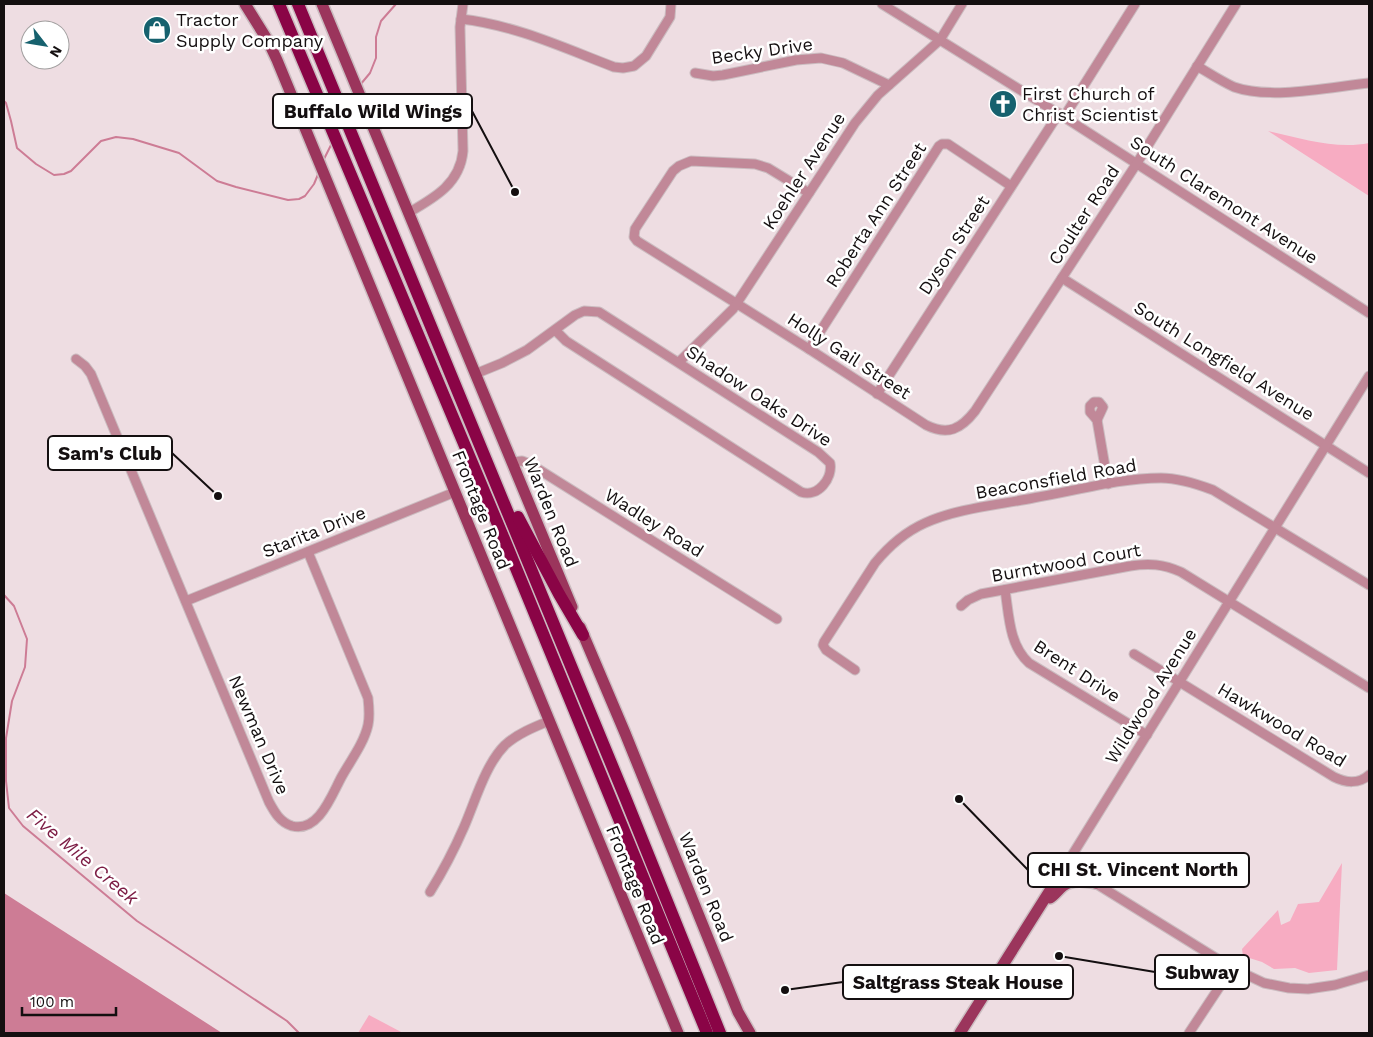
<svg xmlns="http://www.w3.org/2000/svg" width="1373" height="1037" viewBox="0 0 1373 1037" font-family="'Work Sans',sans-serif">
	<style>
		.green { fill: #f7acc2 }
		.water { fill: #cd7c95 }
		.lines { fill: none; stroke-linecap: round; stroke-linejoin: round }
		.stream { stroke: #cd7c95; stroke-width: 2 }
		.minor-casing { stroke: #cbbcc0; stroke-width: 11 }
		.major-casing { stroke: #cbbcc0; stroke-width: 14 }
		.highway-casing { stroke: #cbbcc0; stroke-width: 15 }
		.minor { stroke: #c18898; stroke-width: 9 }
		.major { stroke: #9b355c; stroke-width: 11 }
		.highway { stroke: #8a0446; stroke-width: 12 }
		.labels { text-anchor: middle; stroke-width: 5; stroke-linejoin: round; paint-order: stroke }
		.poi-label { font-size: 18px; fill: #140f10; stroke: #fff; text-anchor: start }
		.street-label { font-size: 18px; fill: #140f10; stroke: #fff }
		.water-label { font-size: 19px; font-style: italic; fill: #7c1c44; stroke: #fff }
		.leader { fill: none; stroke: #140f10; stroke-width: 2 }
		.callout-dot { fill: #140f10; stroke: #fff; stroke-width: 2 }
		.callout { fill: #fff; stroke: #140f10; stroke-width: 2 }
		.callout-label { font-size: 19px; text-anchor: middle; font-weight: bold; fill: #140f10 }
	</style>
	<rect width="100%" height="100%" fill="#eedde2"/>
	<g class="green">
		<path d="M 1268,131 C 1301,138 1336,150 1369,143 L 1369,196 Z"/>
		<path d="M 1342,863 L 1337,970 L 1309,973 L 1295,968 L 1274,969 L 1262,962 L 1243,956 L 1242,949 L 1278,910 L 1281,925 L 1290,921 L 1298,904 L 1319,902 Z"/>
		<path d="M 369,1015 L 403,1033 L 358,1033 Z"/>
	</g>
	<path class="water" d="M 4,893 L 222,1033 L 4,1033 Z"/>
	<g class="lines">
		<g class="stream">
			<path d="M 360,85 L 370,73 L 376,58 L 376,37 L 381,21 L 396,4"/>
			<path d="M 4,101 L 6,103 L 11,121 L 17,148 L 36,164 L 54,175 L 64,174 L 71,171 L 101,141 L 116,137 L 133,139 L 179,153 L 217,181 L 236,187 L 288,200 L 299,199 L 305,196 L 314,184 L 319,172"/>
			<path d="M 349,113 L 354,93"/>
			<path d="M 323,161 L 332,143"/>
			<path d="M 4,595 L 14,606 L 27,639 L 25,667 L 12,701 L 6,738 L 6,781 L 9,808 L 23,826 L 137,921 L 287,1021 L 299,1033"/>
		</g>
		<defs>
			<g id="minor">
				<path d="M 882,4 L 1064,117 L 1369,313"/>
				<path d="M 461,19 C 515,25 564,48 614,67 L 623,68 L 634,66 L 646,56 L 670,17 L 671,4"/>
				<path d="M 1197,66 C 1209,73 1221,81 1234,87 C 1271,100 1330,87 1369,83"/>
				<path d="M 695,73 L 713,76 L 723,75 L 796,60 L 821,58 L 843,63 L 889,85"/>
				<path d="M 1064,117 L 1135,4"/>
				<path d="M 809,193 L 768,168 L 755,164 L 691,161 L 679,166 L 673,171 L 635,229 L 634,237 L 637,241 L 809,349 L 926,425 C 948,436 961,429 975,411 L 1137,163 L 1236,4"/>
				<path d="M 408,213 C 434,198 460,184 463,151 L 460,27 L 463,4"/>
				<path d="M 1062,278 L 1369,473"/>
				<path d="M 809,349 L 939,146 L 942,144 L 948,144 L 1011,186"/>
				<path d="M 76,359 L 85,366 L 91,374 L 269,802 C 275,813 280,822 292,826 C 319,833 332,794 342,776 C 351,760 364,743 368,725 C 370,716 369,707 368,698 L 308,552"/>
				<path d="M 679,362 L 733,309 L 855,123 L 878,95 L 940,40 L 962,4"/>
				<path d="M 475,374 L 502,363 L 527,350 L 575,315 L 584,311 L 599,312 L 818,452 L 830,463 C 833,478 818,498 801,492 L 566,341 L 555,330"/>
				<path d="M 1369,376 L 1066,865 L 1232,968 L 1264,983 L 1289,988 L 1308,989 L 1335,985 L 1369,975"/>
				<path d="M 877,394 L 1059,113"/>
				<path d="M 1094,402 L 1099,402 L 1103,407 L 1097,420 L 1090,412 L 1090,406 Z"/>
				<path d="M 1097,420 L 1108,484"/>
				<path d="M 512,462 L 522,461 L 530,464 L 777,619"/>
				<path d="M 1005,590 C 1009,615 1009,645 1029,663 L 1147,735"/>
				<path d="M 186,601 L 455,492"/>
				<path d="M 961,606 L 968,600 L 981,594 L 1130,566 C 1149,563 1163,564 1181,572 L 1369,688"/>
				<path d="M 1134,654 L 1334,777 C 1346,783 1359,784 1369,775"/>
				<path d="M 855,670 L 826,650 L 823,645 L 824,642 L 875,563 C 889,546 905,532 925,523 C 958,508 998,505 1033,498 C 1075,491 1119,478 1161,478 C 1179,478 1197,484 1213,490 L 1369,585"/>
				<path d="M 430,892 C 443,871 454,850 464,827 C 475,802 485,765 505,745 C 517,734 534,727 549,721"/>
				<path d="M 1189,1033 L 1232,968"/>
			</g>
			<g id="major">
				<path d="M 245,4 L 268,41 L 277,60 L 678,1033"/>
				<path d="M 322,4 L 572,607"/>
				<path d="M 580,627 L 625,733 L 738,1012 L 750,1033"/>
				<path d="M 1050,898 C 1055,895 1058,890 1063,886 C 1073,879 1085,881 1096,883"/>
				<path d="M 960,1033 L 1066,865"/>
			</g>
			<g id="highway">
				<path d="M 279,4 L 502,534 L 707,1033"/>
				<path d="M 298,4 L 625,797 L 720,1033"/>
				<path d="M 518,517 L 559,594 L 583,635"/>
			</g>
		</defs>
		<use href="#minor" class="minor-casing"/>
		<use href="#major" class="major-casing"/>
		<use href="#highway" class="highway-casing"/>
		<use href="#minor" class="minor"/>
		<use href="#major" class="major"/>
		<use href="#highway" class="highway"/>
	</g>
	<defs>
		<symbol id="shop-disc" viewBox="-11 -11 22 22"><circle r="9.5" fill="#16616e" stroke="#fff"/><path d="M-5-2.5h2.3a2.7 3.5 0 0 1 5.4 0H5L5.5 6h-11ZM-1.5-2.5h3a1.5 2.3 0 0 0-3 0Z" fill="#fff"/></symbol>
		<symbol id="church-disc" viewBox="-11 -11 22 22"><circle r="9.5" fill="#16616e" stroke="#fff"/><path d="M-1.2-6h2.4v3.5h3.3v2.4h-3.3V6h-2.4V-.1h-3.3v-2.4h3.3Z" fill="#fff"/></symbol>
	</defs>
	<g fill-rule="evenodd">
		<use href="#shop-disc" x="141" y="14" width="32" height="32"/>
		<use href="#church-disc" x="987" y="88" width="32" height="32"/>
	</g>
	<g class="labels">
		<g class="poi-label">
			<text x="176" y="26">Tractor<tspan x="176" dy="21">Supply Company</tspan></text>
			<text x="1022" y="100">First Church of<tspan x="1022" dy="21">Christ Scientist</tspan></text>
		</g>
		<g class="street-label">
			<text transform="translate(762 51) rotate(-8)" y="6">Becky Drive</text>
			<text transform="translate(804 171) rotate(-57)" y="6">Koehler Avenue</text>
			<text transform="translate(1224 200) rotate(33)" y="6">South Claremont Avenue</text>
			<text transform="translate(876 215) rotate(-57)" y="6">Roberta Ann Street</text>
			<text transform="translate(1084 215) rotate(-57)" y="6">Coulter Road</text>
			<text transform="translate(954 245) rotate(-57)" y="6">Dyson Street</text>
			<text transform="translate(849 356) rotate(33)" y="6">Holly Gail Street</text>
			<text transform="translate(1224 361) rotate(32)" y="6">South Longfield Avenue</text>
			<text transform="translate(759 396) rotate(33)" y="6">Shadow Oaks Drive</text>
			<text transform="translate(1056 479) rotate(-10)" y="6">Beaconsfield Road</text>
			<text transform="translate(481 510) rotate(68)" y="6">Frontage Road</text>
			<text transform="translate(551 512) rotate(68)" y="6">Warden Road</text>
			<text transform="translate(654 523) rotate(32)" y="6">Wadley Road</text>
			<text transform="translate(314 532) rotate(-22)" y="6">Starita Drive</text>
			<text transform="translate(1066 563) rotate(-10)" y="6">Burntwood Court</text>
			<text transform="translate(1077 671) rotate(33)" y="6">Brent Drive</text>
			<text transform="translate(1151 696) rotate(-58)" y="6">Wildwood Avenue</text>
			<text transform="translate(1282 725) rotate(31)" y="6">Hawkwood Road</text>
			<text transform="translate(259 735) rotate(67)" y="6">Newman Drive</text>
			<text transform="translate(635 885) rotate(68)" y="6">Frontage Road</text>
			<text transform="translate(706 887) rotate(68)" y="6">Warden Road</text>
		</g>
		<g class="water-label">
			<text transform="translate(83 856) rotate(40)" y="7">Five Mile Creek</text>
		</g>
	</g>
	<path class="leader" d="M515 192L472 111M218 496L172 453M959 799L1028 870M1059 956L1155 972M785 990L843 982"/>
	<g class="callout-dot">
		<circle cx="515" cy="192" r="5"/>
		<circle cx="218" cy="496" r="5"/>
		<circle cx="959" cy="799" r="5"/>
		<circle cx="1059" cy="956" r="5"/>
		<circle cx="785" cy="990" r="5"/>
	</g>
	<g class="callout">
		<rect x="273" y="94" width="199" height="34" rx="5"/>
		<rect x="48" y="436" width="124" height="34" rx="5"/>
		<rect x="1028" y="853" width="221" height="34" rx="5"/>
		<rect x="1155" y="955" width="94" height="34" rx="5"/>
		<rect x="843" y="965" width="230" height="34" rx="5"/>
	</g>
	<g class="callout-label">
		<text x="373" y="118">Buffalo Wild Wings</text>
		<text x="110" y="460">Sam's Club</text>
		<text x="1138" y="876">CHI St. Vincent North</text>
		<text x="1202" y="979">Subway</text>
		<text x="958" y="989">Saltgrass Steak House</text>
	</g>
	<rect width="1373" height="1037" fill="none" stroke="#140f10" stroke-width="10"/>
	<g transform="translate(45 45) rotate(121)"><circle r="24" fill="#ffffff" stroke="#a19f9f"/>
	<path d="M0-4L9 19L0 12L-9 19Z" fill="#16616e"/>
	<text y="-8" font-size="14" font-weight="bold" text-anchor="middle" fill="#140f10">N</text>
	</g>
	<path d="M22 1007v8h94v-8" fill="none" stroke="#140f10" stroke-width="2.5"/>
	<text x="30" y="1007" font-size="15" fill="#140f10" stroke="#ffffff" stroke-width="4" paint-order="stroke">100 m</text>
</svg>
